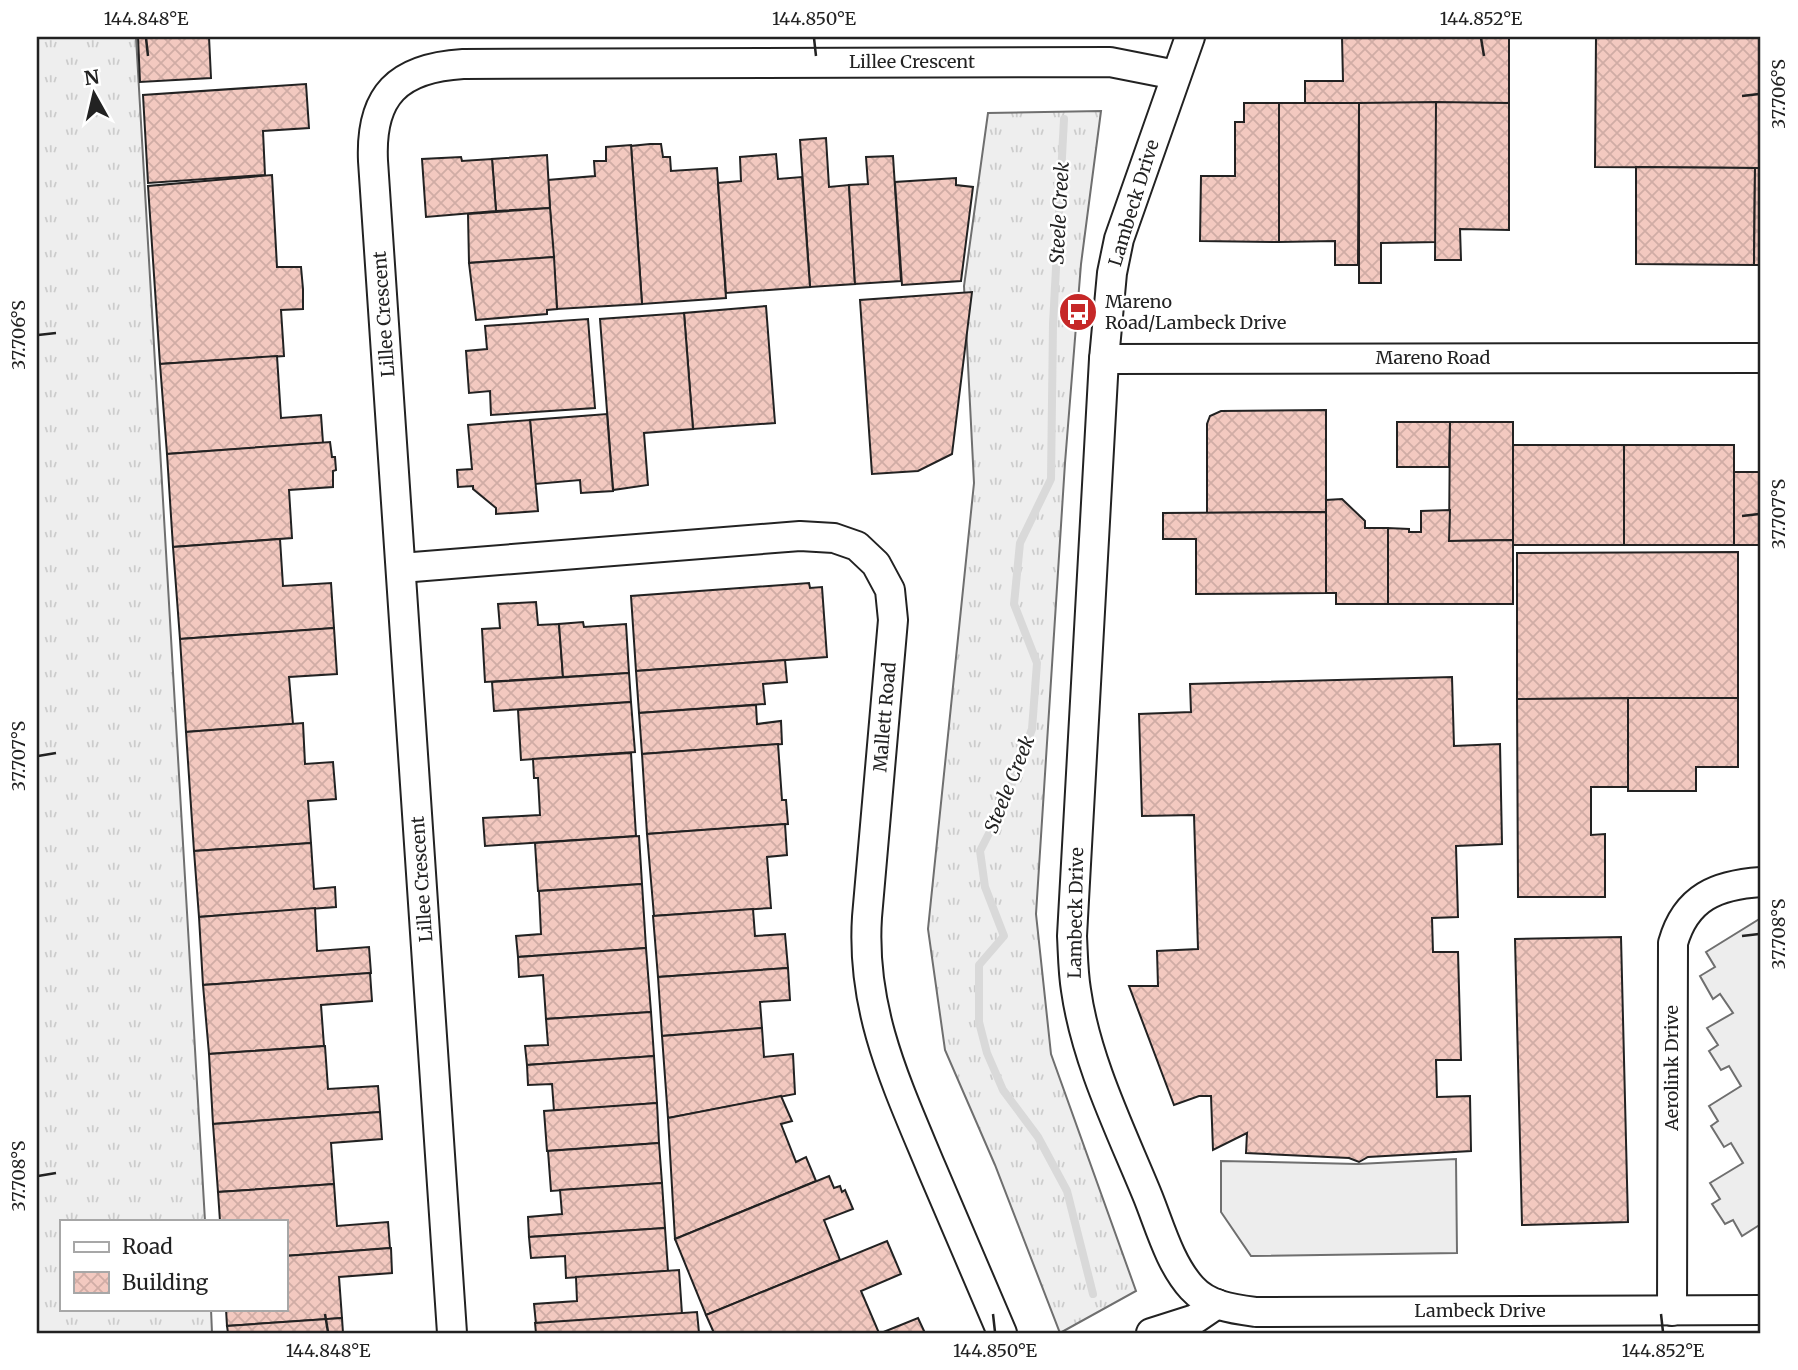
<svg xmlns="http://www.w3.org/2000/svg" width="1798" height="1370" viewBox="0 0 1798 1370" font-family="Merriweather,serif">
	<style>
		.grass { fill: url(#grass-tufts); stroke: #6f6f6f; stroke-width: 2 }
		.parking { fill: #ededed; stroke: #6f6f6f; stroke-width: 2 }
		.lines { fill: none; stroke-linecap: round; stroke-linejoin: round }
		.stream { stroke: #d9d9d9; stroke-width: 8 }
		.building { fill: url(#building-cross-hatch); stroke: #222; stroke-width: 2 }
		.minor-casing { stroke: #222; stroke-width: 32 }
		.minor { stroke: #fff; stroke-width: 28 }
		.ticks { fill: none; stroke: #222; stroke-width: 2.5 }
		.labels { text-anchor: middle; stroke-width: 5; stroke-linejoin: round; paint-order: stroke }
		.street-label { font-size: 18px; fill: #222; stroke: #fff }
		.poi-label { font-size: 18px; fill: #222; stroke: #fff; text-anchor: start }
		.water-label { font-size: 19px; font-style: italic; fill: #222; stroke: #fff }
		.neatline { fill: none; stroke: #222; stroke-width: 2.5 }
		.ticks-label { font-size: 18px; text-anchor: middle; fill: #222 }
	</style>
	<defs>
		<pattern id="grass-tufts" width="24" height="20" patternUnits="userSpaceOnUse" patternTransform="scale(1.75)"><rect width="24" height="20" fill="#eee"/><path d="M3 7l-1-3M5 7V3M7 7l1-3M15 17l-1-3M17 17v-4M19 17l1-3" fill="none" stroke="#ccc"/></pattern>
		<pattern id="building-cross-hatch" width="8" height="8" patternUnits="userSpaceOnUse" patternTransform="scale(1.75)"><rect width="8" height="8" fill="#f3c9c0"/><path d="M0 0l8 8M0 8l8-8" fill="none" stroke="#d0aca5"/></pattern>
	</defs>
	<rect width="100%" height="100%" fill="#fff"/>
	<g class="grass">
		<path d="M 37,37 L 136,37 L 205,1221 L 61,1221 L 61,1309 L 211,1309 L 212,1333 L 37,1333 Z"/>
		<path d="M 1101,111 L 1081,264 L 1065,463 L 1036,914 L 1051,1054 L 1136,1291 L 1060,1333 L 995,1165 L 945,1050 L 928,929 L 974,483 L 964,286 L 988,113 Z"/>
	</g>
	<g class="parking">
		<path d="M 1761,918 L 1761,1224 L 1742,1236 L 1733,1220 L 1725,1224 L 1712,1204 L 1720,1199 L 1710,1183 L 1743,1163 L 1731,1143 L 1724,1147 L 1711,1126 L 1718,1121 L 1709,1106 L 1741,1086 L 1729,1066 L 1721,1070 L 1709,1051 L 1718,1045 L 1707,1028 L 1733,1013 L 1720,994 L 1713,999 L 1700,976 L 1715,967 L 1706,952 Z"/>
		<path d="M 1456,1159 L 1457,1253 L 1251,1256 L 1221,1212 L 1221,1161 L 1358,1164 Z"/>
	</g>
	<g class="lines">
		<path class="stream" d="M 1064,119 L 1053,324 L 1051,479 L 1020,543 L 1014,604 L 1037,663 L 1032,729 L 1005,802 L 980,851 L 985,887 L 1004,936 L 979,965 L 979,1022 L 987,1053 L 1003,1090 L 1038,1137 L 1067,1191 L 1093,1294"/>
	</g>
	<g class="building">
		<path d="M 138,37 L 209,37 L 211,78 L 140,82 Z"/>
		<path d="M 1342,37 L 1509,37 L 1509,103 L 1305,103 L 1305,81 L 1343,81 Z"/>
		<path d="M 1596,37 L 1761,37 L 1761,168 L 1595,167 Z"/>
		<path d="M 306,84 L 309,128 L 263,131 L 265,175 L 148,183 L 143,95 Z"/>
		<path d="M 1436,102 L 1436,242 L 1381,243 L 1381,283 L 1359,283 L 1359,103 Z"/>
		<path d="M 1436,102 L 1509,103 L 1509,230 L 1460,229 L 1461,260 L 1435,260 Z"/>
		<path d="M 1244,103 L 1279,103 L 1279,242 L 1200,241 L 1201,176 L 1235,176 L 1235,122 L 1244,122 Z"/>
		<path d="M 1279,103 L 1359,103 L 1358,265 L 1335,265 L 1335,241 L 1279,242 Z"/>
		<path d="M 826,138 L 829,187 L 849,185 L 855,284 L 810,287 L 800,140 Z"/>
		<path d="M 650,144 L 661,144 L 663,157 L 670,157 L 671,171 L 717,168 L 726,298 L 642,304 L 631,146 Z"/>
		<path d="M 631,145 L 642,304 L 557,309 L 548,180 L 595,176 L 594,161 L 606,161 L 606,147 Z"/>
		<path d="M 776,154 L 778,179 L 802,177 L 810,287 L 726,293 L 718,183 L 741,181 L 740,157 Z"/>
		<path d="M 547,155 L 550,208 L 496,211 L 492,159 Z"/>
		<path d="M 893,156 L 901,281 L 855,284 L 849,185 L 868,184 L 866,157 Z"/>
		<path d="M 461,157 L 462,161 L 492,159 L 496,211 L 426,217 L 422,159 Z"/>
		<path d="M 1636,167 L 1755,168 L 1754,265 L 1636,264 Z"/>
		<path d="M 1755,168 L 1761,168 L 1761,265 L 1754,265 Z"/>
		<path d="M 272,175 L 277,267 L 301,267 L 303,289 L 303,309 L 281,310 L 284,356 L 160,364 L 148,186 Z"/>
		<path d="M 956,178 L 956,185 L 973,187 L 961,281 L 902,285 L 895,182 Z"/>
		<path d="M 550,208 L 554,257 L 469,263 L 468,214 Z"/>
		<path d="M 554,257 L 557,309 L 547,310 L 547,314 L 476,320 L 469,263 Z"/>
		<path d="M 972,292 L 952,454 L 918,471 L 872,474 L 860,300 Z"/>
		<path d="M 766,306 L 775,423 L 693,429 L 684,313 Z"/>
		<path d="M 684,313 L 693,429 L 644,433 L 648,485 L 613,490 L 600,319 Z"/>
		<path d="M 588,319 L 595,408 L 491,415 L 490,391 L 469,393 L 466,351 L 487,349 L 485,326 Z"/>
		<path d="M 277,356 L 281,418 L 321,415 L 323,443 L 167,454 L 160,364 Z"/>
		<path d="M 1326,410 L 1326,512 L 1207,513 L 1207,424 L 1210,416 L 1221,411 Z"/>
		<path d="M 607,414 L 613,491 L 581,493 L 580,480 L 535,484 L 530,420 Z"/>
		<path d="M 530,420 L 538,511 L 496,514 L 496,508 L 473,489 L 473,486 L 458,487 L 457,470 L 472,469 L 468,425 Z"/>
		<path d="M 1397,422 L 1450,422 L 1449,467 L 1397,467 Z"/>
		<path d="M 1450,422 L 1513,422 L 1513,540 L 1449,541 Z"/>
		<path d="M 330,442 L 332,457 L 335,457 L 336,470 L 333,471 L 333,487 L 289,490 L 292,538 L 173,547 L 167,454 Z"/>
		<rect x="1513" y="445" width="111" height="100"/>
		<rect x="1624" y="445" width="110" height="100"/>
		<rect x="1734" y="472" width="27" height="73"/>
		<path d="M 1342,499 L 1365,521 L 1365,528 L 1388,528 L 1388,604 L 1336,604 L 1336,593 L 1326,593 L 1326,500 Z"/>
		<path d="M 1450,510 L 1449,541 L 1513,540 L 1513,604 L 1388,604 L 1388,528 L 1409,529 L 1409,532 L 1421,532 L 1421,511 Z"/>
		<path d="M 1326,512 L 1326,593 L 1196,594 L 1196,539 L 1163,539 L 1163,513 Z"/>
		<path d="M 280,539 L 283,586 L 331,583 L 334,628 L 180,639 L 173,547 Z"/>
		<path d="M 1738,552 L 1738,698 L 1517,699 L 1517,553 Z"/>
		<path d="M 809,583 L 810,588 L 822,587 L 827,657 L 636,671 L 631,596 Z"/>
		<path d="M 536,602 L 538,625 L 559,624 L 563,677 L 485,682 L 482,629 L 500,628 L 498,604 Z"/>
		<path d="M 583,622 L 584,627 L 626,624 L 629,673 L 563,677 L 559,624 Z"/>
		<path d="M 334,628 L 337,674 L 289,677 L 293,724 L 186,732 L 180,639 Z"/>
		<path d="M 785,660 L 787,682 L 763,684 L 765,704 L 639,713 L 636,671 Z"/>
		<path d="M 629,673 L 631,702 L 494,711 L 492,682 Z"/>
		<path d="M 1452,677 L 1454,746 L 1500,744 L 1502,844 L 1456,846 L 1458,917 L 1432,918 L 1433,952 L 1458,952 L 1461,1060 L 1436,1060 L 1437,1097 L 1470,1096 L 1471,1151 L 1368,1157 L 1359,1162 L 1349,1158 L 1246,1153 L 1247,1133 L 1213,1150 L 1211,1096 L 1199,1096 L 1174,1105 L 1129,986 L 1158,986 L 1157,951 L 1198,949 L 1194,815 L 1142,816 L 1139,714 L 1191,712 L 1190,684 Z"/>
		<path d="M 1628,698 L 1738,698 L 1738,767 L 1696,767 L 1696,791 L 1628,791 Z"/>
		<path d="M 1628,698 L 1628,787 L 1591,787 L 1591,835 L 1605,834 L 1605,897 L 1518,897 L 1517,699 Z"/>
		<path d="M 631,702 L 635,752 L 521,760 L 518,710 Z"/>
		<path d="M 756,705 L 757,724 L 781,721 L 782,744 L 642,754 L 639,713 Z"/>
		<path d="M 303,723 L 305,764 L 333,762 L 336,799 L 308,801 L 311,843 L 194,851 L 186,732 Z"/>
		<path d="M 778,744 L 782,800 L 786,800 L 788,824 L 647,834 L 642,754 Z"/>
		<path d="M 631,753 L 636,836 L 485,846 L 483,818 L 540,815 L 538,778 L 534,778 L 533,759 Z"/>
		<path d="M 785,824 L 787,855 L 767,857 L 771,908 L 654,916 L 647,834 Z"/>
		<path d="M 639,836 L 642,884 L 538,891 L 535,843 Z"/>
		<path d="M 311,843 L 314,889 L 335,887 L 336,907 L 199,917 L 194,851 Z"/>
		<path d="M 642,884 L 646,948 L 518,957 L 516,936 L 541,934 L 539,891 Z"/>
		<path d="M 315,908 L 317,951 L 369,947 L 371,973 L 203,985 L 199,917 Z"/>
		<path d="M 753,909 L 755,936 L 785,934 L 788,968 L 658,977 L 653,916 Z"/>
		<path d="M 1621,937 L 1628,1222 L 1522,1225 L 1515,939 Z"/>
		<path d="M 646,948 L 651,1012 L 546,1019 L 543,975 L 519,977 L 518,957 Z"/>
		<path d="M 788,968 L 790,1000 L 760,1002 L 762,1028 L 662,1036 L 658,977 Z"/>
		<path d="M 370,973 L 372,1001 L 321,1005 L 324,1046 L 209,1054 L 203,985 Z"/>
		<path d="M 651,1012 L 654,1056 L 527,1065 L 525,1046 L 548,1045 L 546,1019 Z"/>
		<path d="M 762,1028 L 764,1057 L 793,1054 L 795,1094 L 668,1118 L 662,1036 Z"/>
		<path d="M 325,1046 L 328,1089 L 378,1086 L 380,1112 L 213,1124 L 209,1054 Z"/>
		<path d="M 654,1056 L 657,1103 L 554,1111 L 552,1084 L 528,1085 L 527,1065 Z"/>
		<path d="M 781,1096 L 792,1121 L 781,1124 L 796,1162 L 806,1157 L 816,1181 L 675,1239 L 668,1118 Z"/>
		<path d="M 657,1103 L 659,1143 L 547,1151 L 544,1111 Z"/>
		<path d="M 380,1112 L 382,1139 L 331,1143 L 334,1184 L 218,1192 L 213,1124 Z"/>
		<path d="M 659,1143 L 662,1183 L 551,1191 L 548,1151 Z"/>
		<path d="M 829,1176 L 834,1188 L 840,1186 L 842,1192 L 845,1190 L 853,1209 L 824,1220 L 840,1260 L 706,1315 L 675,1239 Z"/>
		<path d="M 662,1183 L 665,1228 L 529,1237 L 528,1217 L 562,1214 L 560,1190 Z"/>
		<path d="M 334,1184 L 337,1226 L 388,1222 L 390,1248 L 285,1256 L 285,1221 L 220,1221 L 218,1192 Z"/>
		<path d="M 665,1228 L 668,1271 L 566,1278 L 565,1256 L 531,1258 L 529,1237 Z"/>
		<path d="M 887,1241 L 901,1274 L 861,1291 L 879,1333 L 714,1333 L 706,1315 Z"/>
		<path d="M 391,1248 L 392,1273 L 339,1277 L 342,1318 L 227,1326 L 226,1309 L 285,1309 L 285,1256 Z"/>
		<path d="M 679,1270 L 682,1314 L 536,1324 L 534,1304 L 577,1301 L 576,1277 Z"/>
		<path d="M 697,1312 L 699,1333 L 536,1333 L 535,1323 Z"/>
		<path d="M 342,1318 L 343,1333 L 228,1333 L 227,1326 Z"/>
		<path d="M 918,1318 L 925,1333 L 881,1333 Z"/>
	</g>
	<g class="lines">
		<defs>
			<g id="minor">
				<path d="M 1190,37 L 1119,239 L 1112,273 L 1104,359 L 1072,936 C 1073,954 1073,972 1076,990 C 1086,1061 1121,1131 1148,1197 C 1160,1227 1170,1264 1192,1288 C 1208,1306 1233,1309 1256,1312 L 1761,1310"/>
				<path d="M 1104,359 L 1761,358"/>
				<path d="M 401,568 L 800,536 L 834,538 L 857,546 L 876,564 L 890,590 L 893,620 L 867,917 C 861,1010 896,1083 931,1167 C 955,1222 978,1278 1002,1333"/>
				<path d="M 1672,1311 L 1673,943 C 1686,897 1717,885 1761,882"/>
				<path d="M 452,1333 L 373,161 C 370,95 398,68 463,64 L 1110,62 L 1176,75"/>
				<path d="M 1151,1333 L 1195,1319 L 1217,1304"/>
			</g>
		</defs>
		<use href="#minor" class="minor-casing"/>
		<use href="#minor" class="minor"/>
	</g>
	<path class="ticks" d="M 146,38 L 148,56M 814,38 L 816,56M 1481,38 L 1484,56M 1742,96 L 1759,94M 38,335 L 56,333M 1742,516 L 1759,514M 38,756 L 56,753M 1742,936 L 1759,934M 38,1176 L 56,1173M 325,1314 L 328,1332M 993,1314 L 995,1332M 1661,1314 L 1663,1332"/>
	<defs>
		<symbol id="bus-disc" viewBox="-11 -11 22 22"><circle r="9.5" fill="#c62828" stroke="#fff"/><path d="M-5-6H5V4H4V6H2V4H-2V6H-4V4H-5ZM-3.5-4V0h7V-4ZM-3.5 1.2v1.5H-2V1.2ZM2 1.2v1.5H3.5V1.2Z" fill="#fff"/></symbol>
	</defs>
	<g fill-rule="evenodd">
		<use href="#bus-disc" x="1056" y="290" width="44" height="44"/>
	</g>
	<g class="labels">
		<g class="street-label">
			<text x="912" y="68">Lillee Crescent</text>
			<text transform="translate(1134 203) rotate(-73)" y="6">Lambeck Drive</text>
			<text transform="translate(384 314) rotate(-94)" y="6">Lillee Crescent</text>
			<text x="1433" y="364">Mareno Road</text>
			<text transform="translate(885 717) rotate(-85)" y="6">Mallett Road</text>
			<text transform="translate(422 879) rotate(-94)" y="6">Lillee Crescent</text>
			<text transform="translate(1076 913) rotate(-89)" y="6">Lambeck Drive</text>
			<text transform="translate(1672 1068) rotate(-90)" y="6">Aerolink Drive</text>
			<text x="1480" y="1317">Lambeck Drive</text>
		</g>
		<g class="poi-label">
			<text x="1105" y="308">Mareno<tspan x="1105" dy="21">Road/Lambeck Drive</tspan></text>
		</g>
		<g class="water-label">
			<text transform="translate(1059 213) rotate(-87)" y="7">Steele Creek</text>
			<text transform="translate(1009 784) rotate(-68)" y="7">Steele Creek</text>
		</g>
	</g>
	<rect width="1798" height="1370" fill="none" stroke="#ffffff" stroke-width="77"/>
	<rect x="60" y="1220" width="228" height="91" fill="#ffffff" stroke="#a7a7a7" stroke-width="2"/>
	<rect x="74" y="1242" width="35" height="10" fill="#ffffff" stroke="#a7a7a7" stroke-width="2"/>
	<text x="122" y="1254" font-size="21" fill="#222222">Road</text>
	<rect x="74" y="1272" width="35" height="21" fill="url(#building-cross-hatch)" stroke="#a7a7a7" stroke-width="2"/>
	<text x="122" y="1290" font-size="21" fill="#222222">Building</text>
	<g transform="translate(94 94) rotate(352)" stroke="#ffffff" stroke-width="5" paint-order="stroke">
	<path d="M0-5L12 26L0 18L-12 26Z" fill="#222222"/>
	<text y="-10" font-size="19" font-weight="bold" text-anchor="middle" fill="#222222">N</text>
	</g>
	<rect x="38" y="38" width="1721" height="1294" class="neatline"/>
	<g class="ticks-label">
		<text x="146" y="25">144.848°E</text>
		<text x="814" y="25">144.850°E</text>
		<text x="1481" y="25">144.852°E</text>
		<text transform="translate(1779 94) rotate(-90)" y="6">37.706°S</text>
		<text transform="translate(19 335) rotate(-90)" y="6">37.706°S</text>
		<text transform="translate(1779 514) rotate(-90)" y="6">37.707°S</text>
		<text transform="translate(19 756) rotate(-90)" y="6">37.707°S</text>
		<text transform="translate(1779 934) rotate(-90)" y="6">37.708°S</text>
		<text transform="translate(19 1176) rotate(-90)" y="6">37.708°S</text>
		<text x="328" y="1357">144.848°E</text>
		<text x="995" y="1357">144.850°E</text>
		<text x="1663" y="1357">144.852°E</text>
	</g>
</svg>
